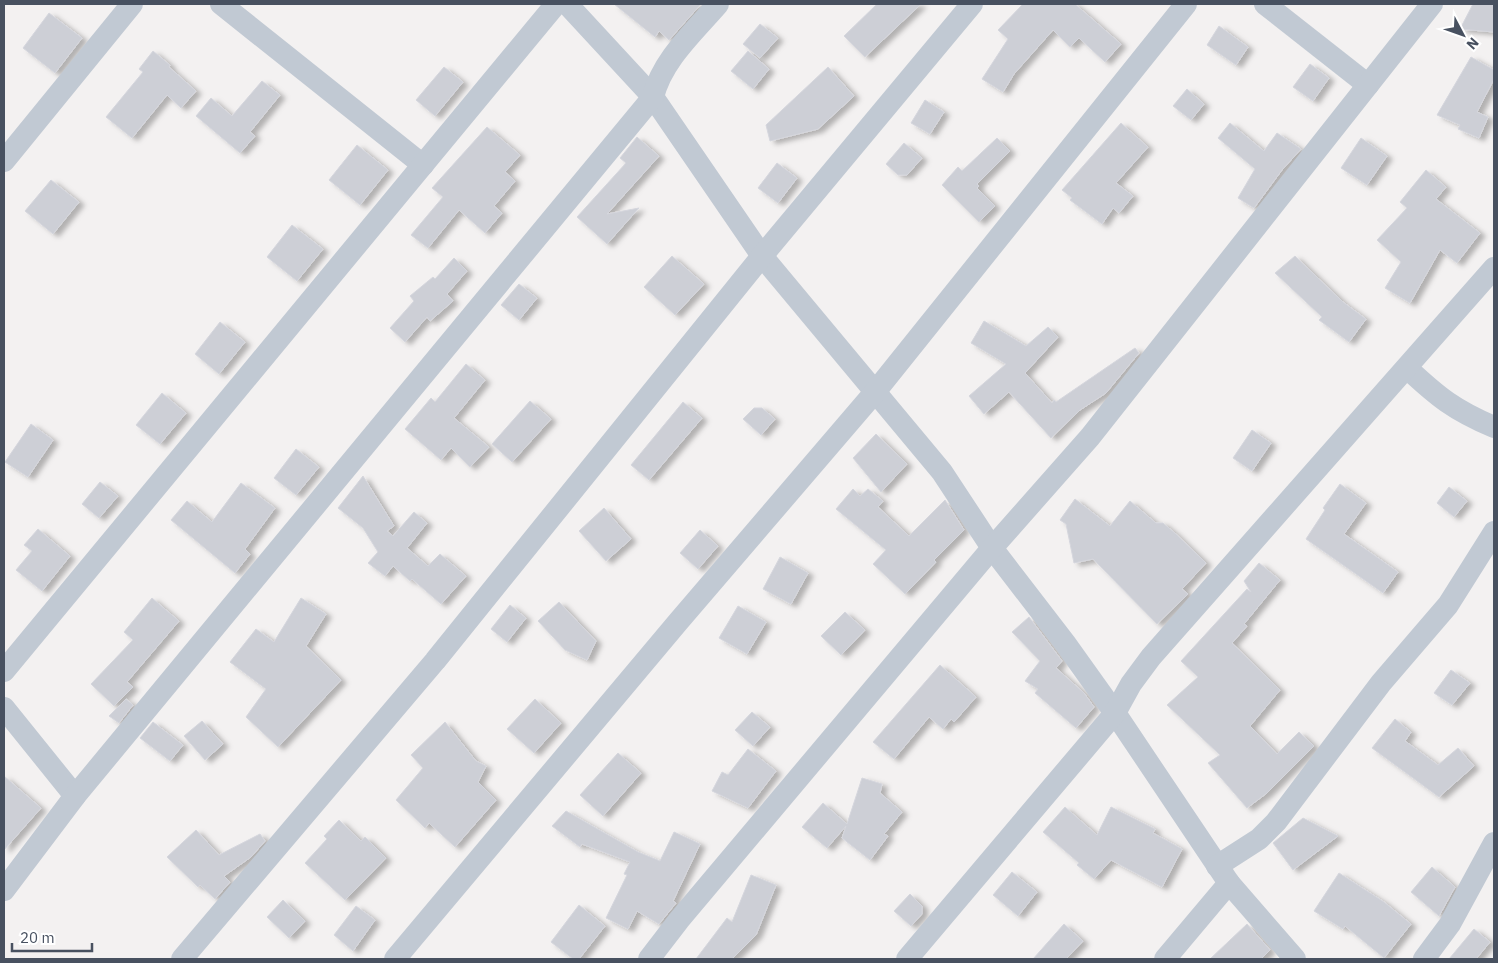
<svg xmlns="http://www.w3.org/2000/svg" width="1498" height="963" viewBox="0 0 1498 963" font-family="'IBM Plex Sans',sans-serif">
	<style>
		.building { fill: #cdcfd6; stroke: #d5d6dd; filter: url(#shadow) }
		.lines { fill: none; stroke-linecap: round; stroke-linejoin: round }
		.minor { stroke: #c1c9d3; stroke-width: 22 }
	</style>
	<defs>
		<filter id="shadow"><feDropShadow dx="5.5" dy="3" stdDeviation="2.5" flood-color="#0004"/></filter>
	</defs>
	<rect width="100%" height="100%" fill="#f3f1f1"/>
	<g class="building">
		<path d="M 614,4 L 701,4 L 669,40 L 659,31 L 655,37 Z"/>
		<path d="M 877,4 L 921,4 L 865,57 L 844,36 Z"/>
		<path d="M 1023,4 L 1075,4 L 1121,44 L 1105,62 L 1079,38 L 1070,47 L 1053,30 L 1014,74 L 1003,92 L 982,79 L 1008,39 L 998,30 Z"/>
		<path d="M 1473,4 L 1494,4 L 1494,32 L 1460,29 Z"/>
		<path d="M 49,13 L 82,38 L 55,73 L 23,48 Z"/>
		<path d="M 760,24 L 778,38 L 760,58 L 743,44 Z"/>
		<path d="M 1219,26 L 1248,47 L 1236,65 L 1207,45 Z"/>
		<path d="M 153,51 L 170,65 L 169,67 L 196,91 L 181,108 L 167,95 L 132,138 L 106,117 L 143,72 L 139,69 Z"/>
		<path d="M 748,51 L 769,69 L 753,89 L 731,71 Z"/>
		<path d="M 1471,57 L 1494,70 L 1494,79 L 1477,112 L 1488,117 L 1479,138 L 1458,129 L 1460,125 L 1437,115 Z"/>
		<path d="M 1310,64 L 1329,78 L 1313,101 L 1293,87 Z"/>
		<path d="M 444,67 L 463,82 L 435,116 L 416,100 Z"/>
		<path d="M 828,67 L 854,96 L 818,129 L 770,141 L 766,125 Z"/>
		<path d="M 262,81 L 280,95 L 250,132 L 255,136 L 240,153 L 196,116 L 211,98 L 232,116 Z"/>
		<path d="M 1187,89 L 1204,104 L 1191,120 L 1173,106 Z"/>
		<path d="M 925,100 L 944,112 L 930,134 L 911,123 Z"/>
		<path d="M 1121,123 L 1148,147 L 1116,183 L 1133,196 L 1119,213 L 1113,208 L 1102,224 L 1070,200 L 1072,198 L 1062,190 Z"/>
		<path d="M 1230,123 L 1264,151 L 1277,133 L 1301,149 L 1282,170 L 1254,208 L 1238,198 L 1255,169 L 1218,138 Z"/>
		<path d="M 487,127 L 520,155 L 505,172 L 515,181 L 494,206 L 502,213 L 485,233 L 459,210 L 428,248 L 411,235 L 443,197 L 432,188 Z"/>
		<path d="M 637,137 L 659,156 L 607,214 L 639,208 L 607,244 L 577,217 L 626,163 L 620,158 Z"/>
		<path d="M 997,138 L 1010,151 L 977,184 L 979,186 L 977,188 L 995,206 L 979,222 L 942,185 L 958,167 L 962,171 Z"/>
		<path d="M 1361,138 L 1387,156 L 1367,185 L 1341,168 Z"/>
		<path d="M 904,143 L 922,158 L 907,175 L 898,175 L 886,164 Z"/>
		<path d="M 357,145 L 388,170 L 360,205 L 329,180 Z"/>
		<path d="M 777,163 L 797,178 L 778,203 L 758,188 Z"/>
		<path d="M 1426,170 L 1446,187 L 1436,199 L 1480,233 L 1457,263 L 1440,250 L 1410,303 L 1385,288 L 1401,262 L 1377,240 L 1407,208 L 1400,202 Z"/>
		<path d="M 51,180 L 79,202 L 53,234 L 25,211 Z"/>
		<path d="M 292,225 L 323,249 L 297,281 L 267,257 Z"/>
		<path d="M 672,256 L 704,284 L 675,315 L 644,287 Z"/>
		<path d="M 1295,256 L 1343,302 L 1366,319 L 1349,342 L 1319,320 L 1322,317 L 1275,273 Z"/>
		<path d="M 454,258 L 467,271 L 447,294 L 453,301 L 430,321 L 427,317 L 405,342 L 390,328 L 414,301 L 410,296 L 433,277 L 435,279 Z"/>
		<path d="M 519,284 L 537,298 L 519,320 L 501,305 Z"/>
		<path d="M 984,321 L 1026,346 L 1048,327 L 1058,337 L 1025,373 L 1052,403 L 1054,400 L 1056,402 L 1135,348 L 1139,353 L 1106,393 L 1080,410 L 1051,438 L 1009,392 L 984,414 L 969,396 L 1006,364 L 971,343 Z"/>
		<path d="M 220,322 L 245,342 L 219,374 L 195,354 Z"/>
		<path d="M 466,364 L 485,380 L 454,418 L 489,447 L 470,467 L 451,448 L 441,460 L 405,429 L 431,398 L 435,402 Z"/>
		<path d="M 162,393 L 186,413 L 160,444 L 136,425 Z"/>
		<path d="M 530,401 L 551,419 L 512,462 L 492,444 Z"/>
		<path d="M 683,402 L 702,418 L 649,480 L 631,465 Z"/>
		<path d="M 754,408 L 762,408 L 775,419 L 761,435 L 743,419 Z"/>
		<path d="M 31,424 L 53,440 L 28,477 L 5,462 Z"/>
		<path d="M 1252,430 L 1271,443 L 1252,471 L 1233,458 Z"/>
		<path d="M 876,434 L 907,464 L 881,492 L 853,458 Z"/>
		<path d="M 296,449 L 319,467 L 296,495 L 274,478 Z"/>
		<path d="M 363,476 L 394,526 L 387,531 L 393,536 L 414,512 L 427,523 L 407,548 L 428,566 L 440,554 L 466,576 L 441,604 L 412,579 L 410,581 L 393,566 L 385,576 L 368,563 L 378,552 L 363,528 L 338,508 Z"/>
		<path d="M 100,482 L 118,496 L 99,518 L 82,504 Z"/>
		<path d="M 241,483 L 275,508 L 245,549 L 250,554 L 235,573 L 171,520 L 187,501 L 212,522 Z"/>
		<path d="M 1340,484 L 1366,503 L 1344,534 L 1398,572 L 1383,593 L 1306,539 L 1325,510 L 1323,508 Z"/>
		<path d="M 1449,487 L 1467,501 L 1454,517 L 1437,503 Z"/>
		<path d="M 853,489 L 860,496 L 868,489 L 883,501 L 878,507 L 909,536 L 945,500 L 964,530 L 934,560 L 936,562 L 905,594 L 873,564 L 886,550 L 836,509 Z"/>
		<path d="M 1075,499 L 1110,526 L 1130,501 L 1156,523 L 1163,523 L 1176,534 L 1206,563 L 1182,589 L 1188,594 L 1157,624 L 1093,559 L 1074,563 L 1066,524 L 1060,520 Z"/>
		<path d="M 604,508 L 631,539 L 606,561 L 579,531 Z"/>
		<path d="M 38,529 L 70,556 L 42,591 L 16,570 L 32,551 L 24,545 Z"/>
		<path d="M 700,530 L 718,546 L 698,569 L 680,553 Z"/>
		<path d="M 780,557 L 808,573 L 791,604 L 763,589 Z"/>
		<path d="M 1259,563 L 1280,580 L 1244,624 L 1247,626 L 1232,643 L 1280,690 L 1250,726 L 1277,754 L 1299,732 L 1314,746 L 1267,793 L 1247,808 L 1208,763 L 1220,755 L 1167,705 L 1198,677 L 1181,661 L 1247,589 L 1251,592 L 1244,581 Z"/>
		<path d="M 152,598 L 179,621 L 127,682 L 133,687 L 114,706 L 91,684 L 133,640 L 124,632 Z"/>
		<path d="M 301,598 L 326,614 L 306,646 L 341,680 L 278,747 L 246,717 L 266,689 L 230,662 L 256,629 L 274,642 Z"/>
		<path d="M 559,602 L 596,641 L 587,660 L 565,650 L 538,621 Z"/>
		<path d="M 510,605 L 526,618 L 507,642 L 491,629 Z"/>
		<path d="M 738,606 L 766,622 L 747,654 L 719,638 Z"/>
		<path d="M 845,612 L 865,630 L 841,655 L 821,636 Z"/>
		<path d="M 1029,617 L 1062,661 L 1056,668 L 1084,693 L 1094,707 L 1076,728 L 1035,693 L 1038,689 L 1025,681 L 1040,661 L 1012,632 Z"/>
		<path d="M 940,665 L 976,697 L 954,722 L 951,719 L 943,729 L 929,717 L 894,759 L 873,742 Z"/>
		<path d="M 1451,670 L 1470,683 L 1452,705 L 1434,693 Z"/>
		<path d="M 126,699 L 133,705 L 119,723 L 109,716 Z"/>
		<path d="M 535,699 L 561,723 L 534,753 L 507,729 Z"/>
		<path d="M 752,712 L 770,727 L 753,746 L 735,730 Z"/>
		<path d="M 1395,719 L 1411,732 L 1405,741 L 1438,765 L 1458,748 L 1474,766 L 1439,797 L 1372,748 Z"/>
		<path d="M 202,721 L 223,744 L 205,760 L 184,736 Z"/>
		<path d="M 153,722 L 183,745 L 170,761 L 140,738 Z"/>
		<path d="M 445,722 L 476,761 L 486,766 L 478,782 L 496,800 L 455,847 L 429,823 L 425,828 L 396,800 L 423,768 L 411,755 Z"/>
		<path d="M 748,749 L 776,771 L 748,808 L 712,791 L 722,772 L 728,775 Z"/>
		<path d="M 618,753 L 641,773 L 603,816 L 580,795 Z"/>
		<path d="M 4,776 L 41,808 L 4,850 Z"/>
		<path d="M 862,778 L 882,784 L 880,793 L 902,812 L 884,834 L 888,836 L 870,860 L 842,838 L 846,826 L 827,848 L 802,827 L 823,803 L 847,824 Z"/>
		<path d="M 1065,807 L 1097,835 L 1111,807 L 1155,829 L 1153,833 L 1182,849 L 1162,887 L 1111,860 L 1094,879 L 1077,865 L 1079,863 L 1043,832 Z"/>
		<path d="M 566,811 L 638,852 L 660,861 L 674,832 L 700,844 L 673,901 L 676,903 L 659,924 L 637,911 L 628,929 L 606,918 L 627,875 L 624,874 L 630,862 L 582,844 L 580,847 L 552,826 Z"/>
		<path d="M 1303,818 L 1338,836 L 1293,870 L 1273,843 Z"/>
		<path d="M 339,820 L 361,841 L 365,837 L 386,858 L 345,900 L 305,863 L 327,839 L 324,836 Z"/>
		<path d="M 196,830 L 219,855 L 260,834 L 265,841 L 251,857 L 224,876 L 230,882 L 215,899 L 200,885 L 198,887 L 167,857 Z"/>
		<path d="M 1432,867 L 1455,887 L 1439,916 L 1411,892 Z"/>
		<path d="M 1012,872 L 1037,892 L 1018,916 L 993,895 Z"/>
		<path d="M 1339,873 L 1384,902 L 1411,924 L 1384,958 L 1345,926 L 1343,929 L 1314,911 Z"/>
		<path d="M 751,875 L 776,885 L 756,935 L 732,959 L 696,959 L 727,918 L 732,922 Z"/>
		<path d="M 910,894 L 922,906 L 922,914 L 911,926 L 894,911 Z"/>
		<path d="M 283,900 L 305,921 L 289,938 L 267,917 Z"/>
		<path d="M 579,905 L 605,926 L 579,959 L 573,959 L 551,942 Z"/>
		<path d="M 356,906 L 375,920 L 353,951 L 334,935 Z"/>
		<path d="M 1064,924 L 1083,941 L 1066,959 L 1033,959 Z"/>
		<path d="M 1247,924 L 1270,950 L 1261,959 L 1210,959 Z"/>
		<path d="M 1474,929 L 1490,942 L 1476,959 L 1449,959 Z"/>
	</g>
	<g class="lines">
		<g class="minor">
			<path d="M 221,4 L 423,165"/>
			<path d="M 567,4 L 653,97 L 762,256 L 942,472 L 992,548 L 1065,643 L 1115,713 L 1229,883 L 1295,959"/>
			<path d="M 1265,4 L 1368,85"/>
			<path d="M 4,161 L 132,4"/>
			<path d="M 1407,368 C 1438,397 1454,410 1494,427"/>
			<path d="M 4,671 L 556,4"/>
			<path d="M 4,708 L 75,796"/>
			<path d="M 1217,866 L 1259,839 L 1276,822 L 1381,683 L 1448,605 L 1494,532"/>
			<path d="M 4,890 L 75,796 L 653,97 C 662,60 694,32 718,4"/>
			<path d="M 182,959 L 435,661 L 762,256 L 972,4"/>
			<path d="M 395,959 L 678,622 L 875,392 L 1186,4"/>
			<path d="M 649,959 L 679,920 L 992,548 L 1090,437 L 1432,4"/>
			<path d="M 907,959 L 1115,713 L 1131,684 L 1151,657 L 1494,268"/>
			<path d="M 1165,959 L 1229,883"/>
			<path d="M 1424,959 L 1450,924 L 1494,843"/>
		</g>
	</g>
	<rect width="1498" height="963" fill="none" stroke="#485160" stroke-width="10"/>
	<g transform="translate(1463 35) rotate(131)" stroke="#ffffff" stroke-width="4" paint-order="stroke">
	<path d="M0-4L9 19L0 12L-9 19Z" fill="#485160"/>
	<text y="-8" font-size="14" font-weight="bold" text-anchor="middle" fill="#485160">N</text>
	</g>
	<path d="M12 943v8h80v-8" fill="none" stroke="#485160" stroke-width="2.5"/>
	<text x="20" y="943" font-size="15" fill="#485160" stroke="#ffffff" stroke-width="4" paint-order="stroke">20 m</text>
</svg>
